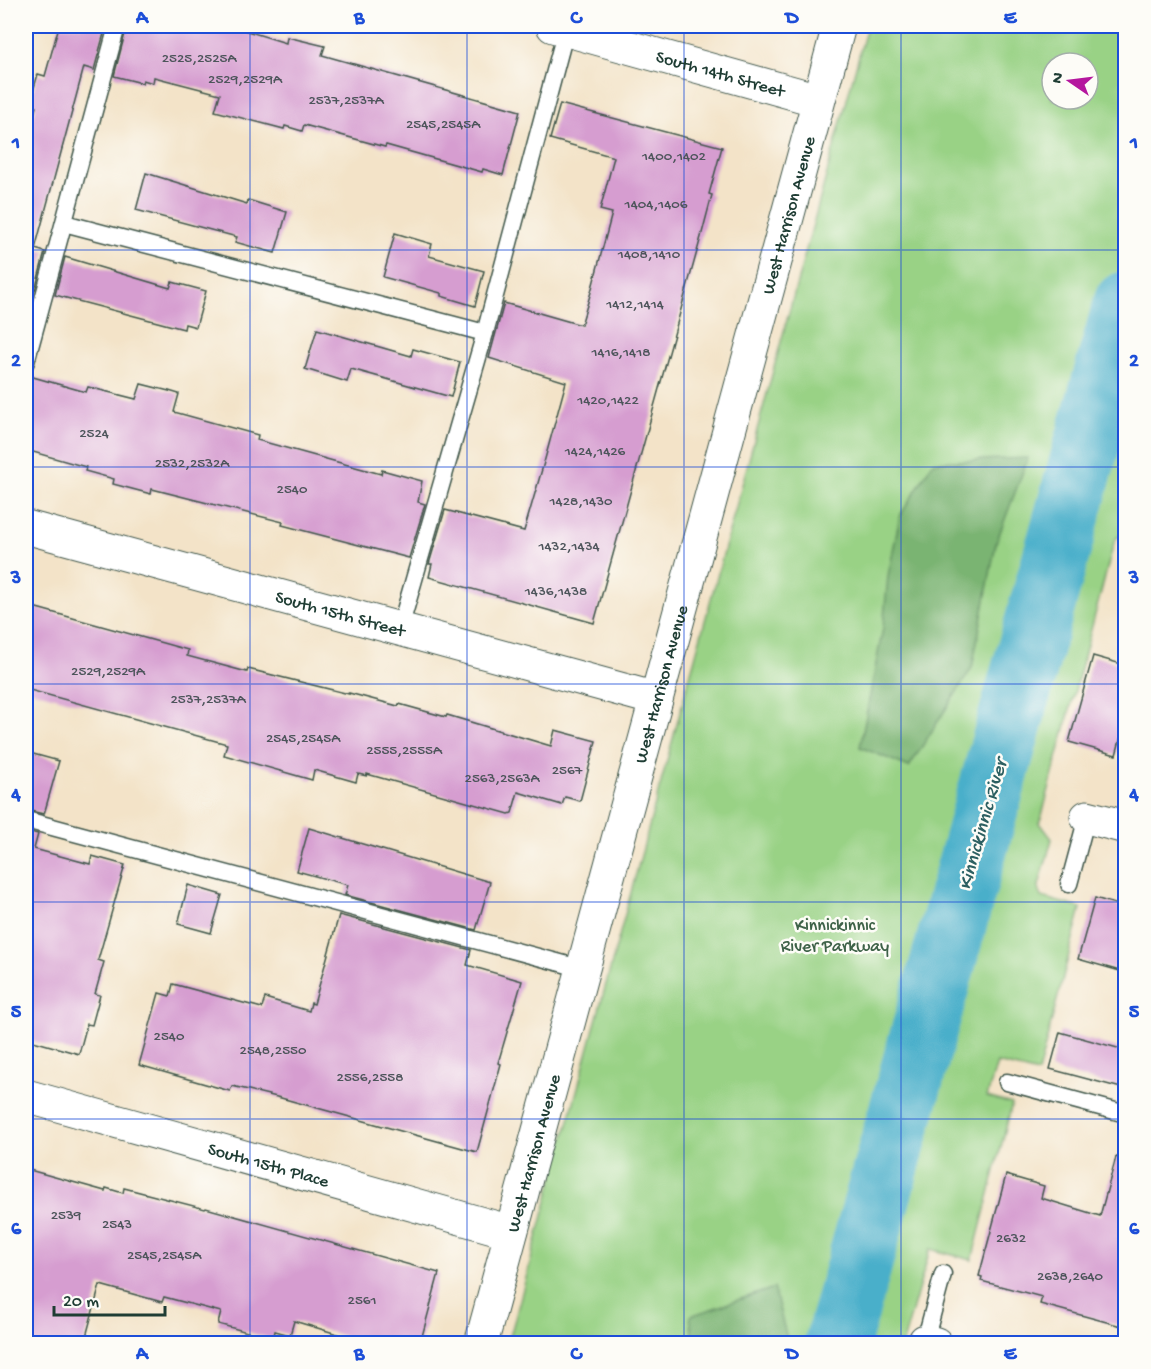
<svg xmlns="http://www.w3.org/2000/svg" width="1151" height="1369" viewBox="0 0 1151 1369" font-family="'Gochi Hand',sans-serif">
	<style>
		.green { fill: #99d285; stroke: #5c885c; stroke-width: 1.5; fill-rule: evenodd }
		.forest { fill: #7ab472; stroke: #4c7853; stroke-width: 1.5 }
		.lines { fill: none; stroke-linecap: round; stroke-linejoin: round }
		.stream { stroke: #4aafca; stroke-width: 10 }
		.river { stroke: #4aafca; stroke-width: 66 }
		.building { fill: #d69dd0 }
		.lane-casing { stroke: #3f564a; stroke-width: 19 }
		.street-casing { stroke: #3f564a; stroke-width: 35 }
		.lane { stroke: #fff; stroke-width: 16 }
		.street { stroke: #fff; stroke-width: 33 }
		.grid { fill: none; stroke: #1d4ed8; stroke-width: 1.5; stroke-opacity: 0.55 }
		.labels { text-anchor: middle; stroke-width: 5; stroke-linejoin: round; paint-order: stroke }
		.number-label { font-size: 15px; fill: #4d555b }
		.street-label { font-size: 18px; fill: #1f3d34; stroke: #fdfcf7 }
		.park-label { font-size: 18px; fill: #3e6248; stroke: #fdfcf7 }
		.water-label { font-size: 20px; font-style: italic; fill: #2c5f61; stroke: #fdfcf7 }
		.neatline { fill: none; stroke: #1d4ed8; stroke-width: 2 }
		.grid-label { font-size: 20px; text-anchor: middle; font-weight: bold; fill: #1d4ed8 }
	</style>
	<rect width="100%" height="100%" fill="#fdfcf7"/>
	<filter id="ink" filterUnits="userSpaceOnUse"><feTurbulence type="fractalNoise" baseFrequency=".0167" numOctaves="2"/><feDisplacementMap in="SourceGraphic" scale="12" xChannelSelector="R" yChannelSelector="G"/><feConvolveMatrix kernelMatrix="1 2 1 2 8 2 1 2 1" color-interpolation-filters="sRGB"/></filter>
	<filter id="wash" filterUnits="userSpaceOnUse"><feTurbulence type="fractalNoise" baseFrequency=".008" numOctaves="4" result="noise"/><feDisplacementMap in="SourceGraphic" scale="24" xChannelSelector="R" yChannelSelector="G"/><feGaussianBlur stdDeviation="1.35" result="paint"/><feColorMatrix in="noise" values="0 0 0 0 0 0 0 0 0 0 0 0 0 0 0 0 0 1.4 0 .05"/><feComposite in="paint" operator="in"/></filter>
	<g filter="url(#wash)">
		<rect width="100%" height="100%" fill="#f3e3c8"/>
		<path class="green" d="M 867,26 L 1125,26 L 1125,533 L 1115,539 L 1040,823 L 1052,839 L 1038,889 L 1041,897 L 1081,908 L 1038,1073 L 997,1063 L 987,1097 L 1012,1104 L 972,1260 L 930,1249 L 903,1343 L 508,1344 ZM 1052,63 L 1088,63 L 1088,99 L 1052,99 Z"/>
		<g class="forest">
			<path d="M 1028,458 L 996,543 L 972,668 L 909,767 L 860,747 L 883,628 L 888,576 L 900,516 L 933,462 Z"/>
			<path d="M 774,1288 L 788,1343 L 693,1343 L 690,1316 Z"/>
		</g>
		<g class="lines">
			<path class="stream" d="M 1123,156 L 1126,155"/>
			<path class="river" d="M 837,1344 L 1126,304"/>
		</g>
		<g id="blocks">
			<g class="building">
				<path d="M 59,26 L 106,26 L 94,70 L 84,67 L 35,249 L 45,252 L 35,290 L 26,287 L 26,143 L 36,107 L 29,105 L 38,74 L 45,76 Z"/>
				<path d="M 127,26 L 231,26 L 286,43 L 287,37 L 325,46 L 322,55 L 520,111 L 503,175 L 483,169 L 482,172 L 386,145 L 385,147 L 304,125 L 302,131 L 285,126 L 284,129 L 215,111 L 220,94 L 154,77 L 153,83 L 143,80 L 142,83 L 114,76 Z"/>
				<path d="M 560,104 L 722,147 L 709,194 L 712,195 L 701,237 L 594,623 L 429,577 L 432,564 L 429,564 L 445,510 L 524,531 L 545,459 L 566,382 L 489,358 L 504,303 L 581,325 L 591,292 L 612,213 L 600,210 L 614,157 L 550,139 Z"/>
				<path d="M 146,173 L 247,204 L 248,200 L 287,212 L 275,253 L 235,242 L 237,237 L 136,210 Z"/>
				<path d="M 395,233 L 432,244 L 429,256 L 484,271 L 475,306 L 441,296 L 441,293 L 383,277 Z"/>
				<path d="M 65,257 L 170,288 L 172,282 L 206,291 L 196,327 L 185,324 L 184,329 L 55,295 Z"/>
				<path d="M 317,329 L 411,356 L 413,349 L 460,362 L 451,397 L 351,369 L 347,382 L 305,369 Z"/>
				<path d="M 26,375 L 86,392 L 88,387 L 136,399 L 141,384 L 169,391 L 179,394 L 174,412 L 258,435 L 257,440 L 381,474 L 382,470 L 422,481 L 418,502 L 425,504 L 409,558 L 282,525 L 283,522 L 152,489 L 151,494 L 113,484 L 114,479 L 85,471 L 86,467 L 26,450 Z"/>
				<path d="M 26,605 L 188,650 L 187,656 L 247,672 L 248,669 L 349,694 L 349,693 L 398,706 L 399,704 L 446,717 L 447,715 L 551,746 L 555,730 L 596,741 L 580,801 L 565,797 L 562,805 L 518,792 L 512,813 L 509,814 L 367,774 L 367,776 L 358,774 L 356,782 L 314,770 L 312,780 L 224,755 L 227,744 L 26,689 Z"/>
				<path d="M 1093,656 L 1125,665 L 1125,722 L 1116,755 L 1069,742 Z"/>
				<path d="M 26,752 L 59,761 L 44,814 L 26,810 Z"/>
				<path d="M 309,828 L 490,882 L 476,930 L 345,895 L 348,885 L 297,871 Z"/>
				<path d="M 26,831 L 38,834 L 34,849 L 90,864 L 92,856 L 125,865 L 98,960 L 104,962 L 95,994 L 100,995 L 92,1025 L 87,1024 L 79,1054 L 26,1039 Z"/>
				<path d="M 188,885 L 222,895 L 211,933 L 178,924 Z"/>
				<path d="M 1095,898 L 1125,907 L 1125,953 L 1120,971 L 1078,959 Z"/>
				<path d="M 339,915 L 471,950 L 467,965 L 522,981 L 498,1063 L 501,1064 L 477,1152 L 281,1098 L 232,1086 L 230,1091 L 139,1065 L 159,993 L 170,996 L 173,984 L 262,1008 L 265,998 L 309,1011 L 311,1003 L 314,1004 Z"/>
				<path d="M 1060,1032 L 1125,1050 L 1125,1089 L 1050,1069 Z"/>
				<path d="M 1116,1157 L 1125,1158 L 1125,1327 L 1040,1304 L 1042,1297 L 981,1281 L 982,1277 L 979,1276 L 1006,1175 L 1044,1186 L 1041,1198 L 1100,1216 Z"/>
				<path d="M 26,1169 L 105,1191 L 106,1188 L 123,1193 L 124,1188 L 205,1209 L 206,1208 L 439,1273 L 420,1344 L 352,1344 L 354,1339 L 294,1321 L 290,1335 L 275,1331 L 273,1339 L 218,1324 L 221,1312 L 164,1297 L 162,1302 L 100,1285 L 84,1344 L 26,1344 Z"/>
			</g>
		</g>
	</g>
	<g filter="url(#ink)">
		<use href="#blocks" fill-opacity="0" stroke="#3f564a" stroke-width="1.5"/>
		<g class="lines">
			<defs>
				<g id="lane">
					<path d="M 64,223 L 485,333"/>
					<path d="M 26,362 L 117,26"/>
					<path d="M 400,628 L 485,333 L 567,26"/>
					<path d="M 26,820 L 583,969"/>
					<path d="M 1069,884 L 1087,817"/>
					<path d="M 1007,1082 L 1126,1114"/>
					<path d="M 925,1341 L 943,1274"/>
				</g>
				<g id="street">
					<path id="s1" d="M 553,26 L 818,100"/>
					<path id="s2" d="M 26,527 L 656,699"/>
					<path d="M 1087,817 L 1126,827"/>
					<path id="s3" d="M 26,1096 L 511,1232"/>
					<path d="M 925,1341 L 936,1344"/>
					<path id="s4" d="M 481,1344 L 839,26"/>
				</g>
			</defs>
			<use href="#lane" class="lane-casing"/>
			<use href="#street" class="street-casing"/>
			<use href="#lane" class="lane"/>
			<use href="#street" class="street"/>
		</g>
	</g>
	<path class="grid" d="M 250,26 L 250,1344M 467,26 L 467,1344M 684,26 L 684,1344M 901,26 L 901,1344M 26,250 L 1126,250M 26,467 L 1126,467M 26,684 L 1126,684M 26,902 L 1126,902M 26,1119 L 1126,1119"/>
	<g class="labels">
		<g class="number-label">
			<text x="199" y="62">2525,2525A</text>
			<text x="245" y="83">2529,2529A</text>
			<text x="346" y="104">2537,2537A</text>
			<text x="443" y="128">2545,2545A</text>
			<text x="674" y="160">1400,1402</text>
			<text x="656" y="208">1404,1406</text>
			<text x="649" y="258">1408,1410</text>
			<text x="635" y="308">1412,1414</text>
			<text x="621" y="356">1416,1418</text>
			<text x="608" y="404">1420,1422</text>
			<text x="94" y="437">2524</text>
			<text x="595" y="455">1424,1426</text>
			<text x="192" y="467">2532,2532A</text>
			<text x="292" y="493">2540</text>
			<text x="581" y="505">1428,1430</text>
			<text x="569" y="550">1432,1434</text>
			<text x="556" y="595">1436,1438</text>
			<text x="108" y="675">2529,2529A</text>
			<text x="208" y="703">2537,2537A</text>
			<text x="303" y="742">2545,2545A</text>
			<text x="404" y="754">2555,2555A</text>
			<text x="567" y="774">2567</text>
			<text x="502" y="782">2563,2563A</text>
			<text x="169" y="1040">2540</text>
			<text x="273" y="1054">2548,2550</text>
			<text x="370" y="1081">2556,2558</text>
			<text x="66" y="1219">2539</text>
			<text x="117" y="1228">2543</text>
			<text x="1011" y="1242">2632</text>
			<text x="164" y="1259">2545,2545A</text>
			<text x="1070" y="1280">2638,2640</text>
			<text x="362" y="1304">2561</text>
		</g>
		<g class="street-label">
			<text dy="6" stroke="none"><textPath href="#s1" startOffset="174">South 14th Street</textPath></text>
			<text dy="6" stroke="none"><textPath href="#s4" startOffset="1170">West Harrison Avenue</textPath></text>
			<text dy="6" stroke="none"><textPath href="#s2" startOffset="326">South 15th Street</textPath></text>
			<text dy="6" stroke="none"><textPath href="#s4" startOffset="684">West Harrison Avenue</textPath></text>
			<text dy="6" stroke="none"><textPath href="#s4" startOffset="198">West Harrison Avenue</textPath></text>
			<text dy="6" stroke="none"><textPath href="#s3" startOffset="252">South 15th Place</textPath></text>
		</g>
		<g class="park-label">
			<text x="835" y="930">Kinnickinnic<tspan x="835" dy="21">River Parkway</tspan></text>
		</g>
		<g class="water-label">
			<text transform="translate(981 824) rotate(-74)" y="7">Kinnickinnic River</text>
		</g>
	</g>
	<rect width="1151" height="1369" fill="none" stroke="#fdfcf7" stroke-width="66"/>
	<g transform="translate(1070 81) rotate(284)"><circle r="28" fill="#fdfcf7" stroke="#a4b0a9" stroke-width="1.5"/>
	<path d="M0-4.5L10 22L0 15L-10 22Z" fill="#b5179e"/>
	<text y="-9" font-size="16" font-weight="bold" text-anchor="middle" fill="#1f3d34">N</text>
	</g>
	<path d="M54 1306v9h111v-9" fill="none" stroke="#1f3d34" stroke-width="3"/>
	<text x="63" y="1306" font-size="18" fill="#1f3d34" stroke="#fdfcf7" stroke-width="4.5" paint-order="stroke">20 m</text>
	<rect x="33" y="33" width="1085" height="1303" class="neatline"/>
	<g class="grid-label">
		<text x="142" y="23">A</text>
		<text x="359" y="23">B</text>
		<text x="576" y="23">C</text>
		<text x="792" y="23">D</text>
		<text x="1010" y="23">E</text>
		<text x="16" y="148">1</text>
		<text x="1134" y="148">1</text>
		<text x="16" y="366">2</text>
		<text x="1134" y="366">2</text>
		<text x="16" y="583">3</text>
		<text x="1134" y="583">3</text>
		<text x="16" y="800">4</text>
		<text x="1134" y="800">4</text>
		<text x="16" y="1017">5</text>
		<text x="1134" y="1017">5</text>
		<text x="16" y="1234">6</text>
		<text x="1134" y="1234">6</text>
		<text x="142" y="1359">A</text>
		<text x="359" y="1359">B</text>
		<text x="576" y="1359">C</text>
		<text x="792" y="1359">D</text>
		<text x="1010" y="1359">E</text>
	</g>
</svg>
